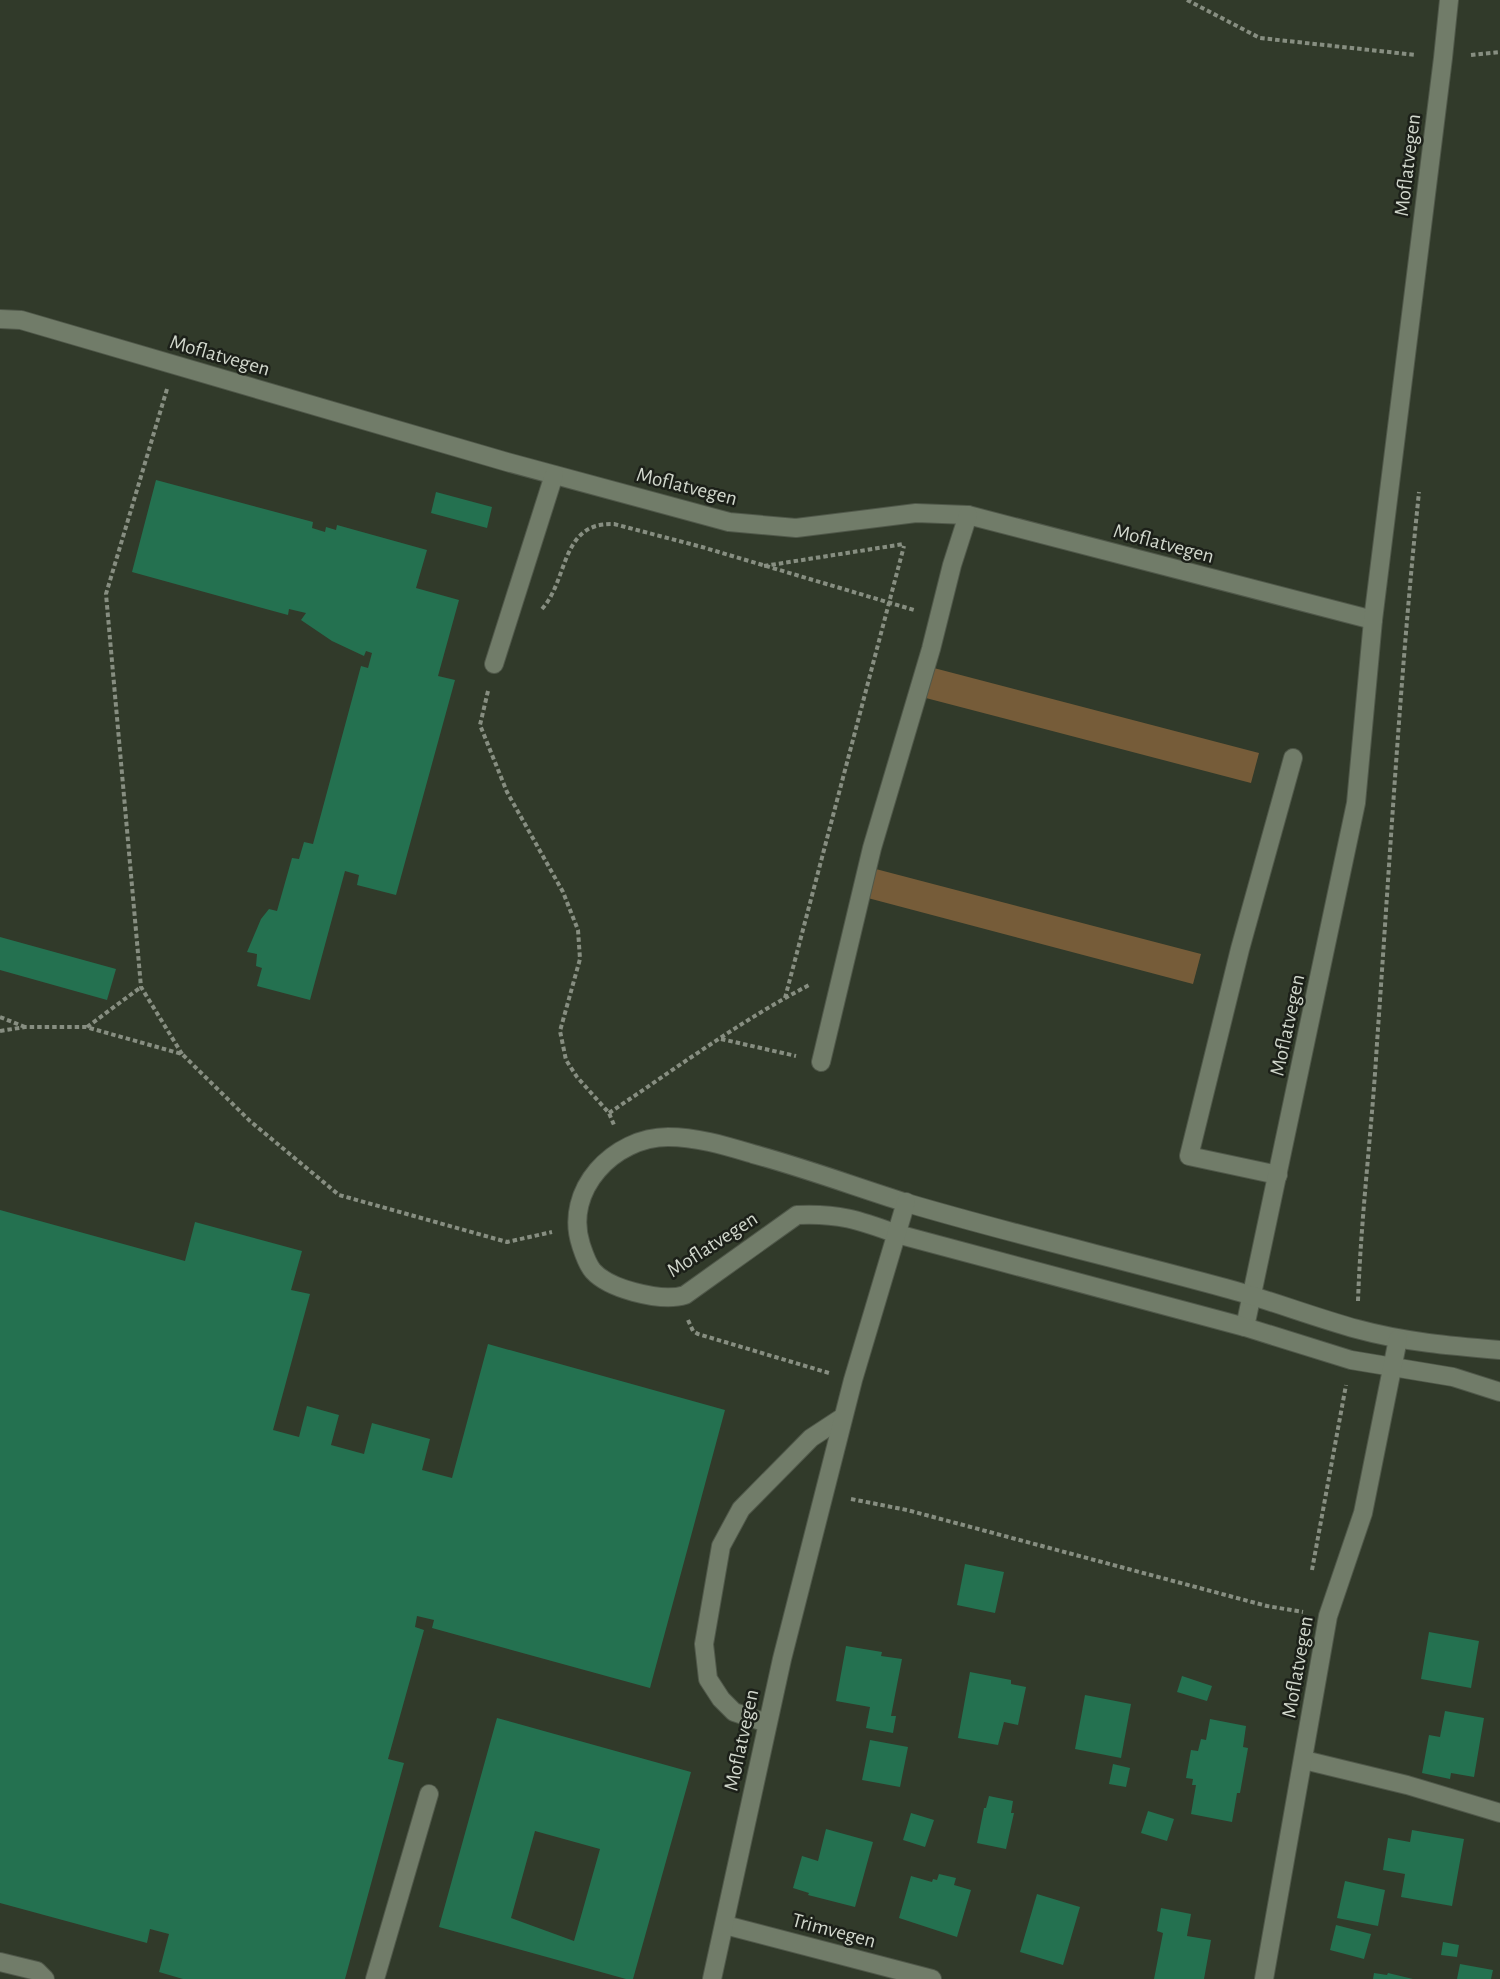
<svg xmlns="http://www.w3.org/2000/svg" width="1500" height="1979" viewBox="0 0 1500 1979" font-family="'Alegreya Sans',sans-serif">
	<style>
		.green { fill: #765c39 }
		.building { fill: #247150; fill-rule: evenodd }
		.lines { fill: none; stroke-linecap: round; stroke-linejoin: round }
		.minor-casing { stroke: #50584a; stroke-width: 20 }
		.path { stroke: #878e81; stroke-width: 4; stroke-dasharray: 4.5 3; stroke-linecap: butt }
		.minor { stroke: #717c69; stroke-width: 18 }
		.labels { text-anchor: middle; stroke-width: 5; stroke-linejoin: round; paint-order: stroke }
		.street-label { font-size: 21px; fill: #d1d7cc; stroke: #1c2019 }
	</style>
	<rect width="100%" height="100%" fill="#313a2a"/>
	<g class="green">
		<path d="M 930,667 L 1259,753 L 1251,783 L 922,697 Z"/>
		<path d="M 872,868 L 1201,954 L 1193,984 L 864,897 Z"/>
	</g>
	<g class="building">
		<path d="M 156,480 L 313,522 L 312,528 L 325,532 L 326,527 L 336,530 L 337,525 L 427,550 L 416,588 L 459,600 L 438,676 L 455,680 L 396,895 L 357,885 L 359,875 L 345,871 L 310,1000 L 257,986 L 262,968 L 256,966 L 257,954 L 247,952 L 261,919 L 269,909 L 277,911 L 292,858 L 299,859 L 304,842 L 313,844 L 361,666 L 368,668 L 372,653 L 366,651 L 364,656 L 332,641 L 301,620 L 306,613 L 289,609 L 288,615 L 132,572 Z"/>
		<path d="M 436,492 L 492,507 L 487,528 L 431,513 Z"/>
		<path d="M 0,937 L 116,969 L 107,1000 L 0,970 Z"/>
		<path d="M 0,1210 L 185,1261 L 195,1222 L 302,1251 L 291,1290 L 310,1294 L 273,1430 L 299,1437 L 307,1406 L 339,1415 L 331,1445 L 364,1454 L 372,1423 L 430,1439 L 422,1470 L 452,1478 L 488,1344 L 725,1410 L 650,1688 L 432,1628 L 434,1620 L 417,1616 L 415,1627 L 424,1630 L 388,1759 L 404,1763 L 345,1979 L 183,1979 L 159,1972 L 169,1934 L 150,1929 L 147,1943 L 0,1903 Z"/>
		<path d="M 965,1564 L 1004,1572 L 995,1613 L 957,1605 Z"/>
		<path d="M 1429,1632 L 1479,1641 L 1471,1688 L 1421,1679 Z"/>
		<path d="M 846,1646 L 882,1652 L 881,1656 L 902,1659 L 891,1716 L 896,1716 L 893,1733 L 866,1728 L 870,1707 L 836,1701 Z"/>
		<path d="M 970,1672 L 1011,1680 L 1011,1684 L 1026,1687 L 1018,1725 L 1004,1722 L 998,1745 L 958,1738 Z"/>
		<path d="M 1182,1676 L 1212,1686 L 1207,1701 L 1177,1692 Z"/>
		<path d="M 1085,1695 L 1131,1704 L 1121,1758 L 1075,1749 Z"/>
		<path d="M 1445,1711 L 1484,1718 L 1474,1777 L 1451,1773 L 1450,1779 L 1422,1773 L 1429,1735 L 1440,1737 Z"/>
		<path d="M 497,1718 L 691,1772 L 633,1979 L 626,1979 L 439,1927 ZM 535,1831 L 600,1849 L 574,1941 L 511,1918 Z"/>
		<path d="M 1210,1719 L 1246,1726 L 1243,1747 L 1248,1748 L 1240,1793 L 1237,1793 L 1232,1822 L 1191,1814 L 1196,1785 L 1192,1785 L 1193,1779 L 1186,1778 L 1191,1750 L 1198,1751 L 1201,1739 L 1206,1740 Z"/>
		<path d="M 870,1740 L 908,1747 L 900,1787 L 862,1780 Z"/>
		<path d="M 1113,1764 L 1130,1768 L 1126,1787 L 1109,1784 Z"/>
		<path d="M 989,1796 L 1013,1801 L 1011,1813 L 1014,1813 L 1006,1849 L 977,1843 L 984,1808 L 986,1808 Z"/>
		<path d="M 1148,1811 L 1174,1819 L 1167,1841 L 1141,1833 Z"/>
		<path d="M 911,1813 L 934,1820 L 925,1847 L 903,1840 Z"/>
		<path d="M 826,1829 L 873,1842 L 855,1907 L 808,1895 L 809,1893 L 793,1888 L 802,1856 L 818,1861 Z"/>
		<path d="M 1412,1830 L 1464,1839 L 1452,1906 L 1401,1897 L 1405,1874 L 1383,1870 L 1388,1838 L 1410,1842 Z"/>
		<path d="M 939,1874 L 956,1878 L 954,1885 L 971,1890 L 957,1937 L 899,1918 L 911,1876 L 932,1882 L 933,1879 L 937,1880 Z"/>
		<path d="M 1345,1881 L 1385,1890 L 1378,1926 L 1337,1918 Z"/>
		<path d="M 1037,1894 L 1080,1907 L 1063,1965 L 1020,1952 Z"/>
		<path d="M 1161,1908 L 1191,1914 L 1187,1936 L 1211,1940 L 1204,1979 L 1154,1979 L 1163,1933 L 1157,1931 Z"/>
		<path d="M 1336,1925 L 1371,1934 L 1364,1959 L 1330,1950 Z"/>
		<path d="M 1443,1942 L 1459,1945 L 1457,1957 L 1441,1955 Z"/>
		<path d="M 1460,1964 L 1493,1970 L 1491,1979 L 1457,1979 Z"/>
		<path d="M 1374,1973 L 1387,1975 L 1388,1973 L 1413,1979 L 1373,1979 Z"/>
	</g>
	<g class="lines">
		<defs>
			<g id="minor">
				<path d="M 0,319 L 21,320 L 507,462 L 729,522 L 796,528 L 916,513 L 968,515 L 1373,620"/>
				<path d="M 494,664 L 554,475"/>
				<path d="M 821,1062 L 872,848 L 931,649 L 952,565 L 968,515"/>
				<path d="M 1278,1175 L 1189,1156 L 1240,949 L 1293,758"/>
				<path d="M 1245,1327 L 1356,803 L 1373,620 L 1443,58 L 1449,0"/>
				<path d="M 1500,1350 C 1452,1346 1404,1342 1357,1329 C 1313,1317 1270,1300 1225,1288 C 1119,1259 1012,1234 907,1203 C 856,1187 805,1168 753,1154 C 726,1146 697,1137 668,1137 C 614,1137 563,1190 581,1245 C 584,1254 587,1264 593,1271 C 603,1282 619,1288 634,1292 C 649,1296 669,1300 685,1295 L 797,1215 C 838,1213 859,1220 897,1234 L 1245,1327 L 1351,1360 L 1453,1377 L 1500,1392"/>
				<path d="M 767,1723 L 734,1712 L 721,1699 L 708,1679 L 704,1644 L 721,1546 L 741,1509 L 811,1438 L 843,1417"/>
				<path d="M 1304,1760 L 1407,1785 L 1500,1813"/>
				<path d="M 725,1925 L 932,1979"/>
				<path d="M 0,1962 L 37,1971 L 45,1979"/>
				<path d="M 375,1979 L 429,1794"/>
				<path d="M 712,1979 L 782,1659 L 853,1380 L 906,1202"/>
				<path d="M 1264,1979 L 1328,1616 L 1363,1513 L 1398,1339"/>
			</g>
		</defs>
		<use href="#minor" class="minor-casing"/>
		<g class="path">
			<path d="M 1187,0 L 1260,38 L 1416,55"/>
			<path d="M 1471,55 L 1500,52"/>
			<path d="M 167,389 L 106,594 L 141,987 L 182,1054"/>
			<path d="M 764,566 L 904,544"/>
			<path d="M 542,609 C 569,579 560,522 614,524 L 702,547 L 914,610"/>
			<path d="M 488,691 L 480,725 L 507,792 L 563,892 L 578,930 L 580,959 L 560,1031 L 566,1060 L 577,1077 L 609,1113 L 614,1125"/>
			<path d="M 785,998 L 904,546"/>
			<path d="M 0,1017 L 25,1027"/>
			<path d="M 87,1027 L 141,987"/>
			<path d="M 0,1031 L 25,1027 L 86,1027 L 182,1054 L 250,1121 L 339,1195 L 507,1242 L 552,1232"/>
			<path d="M 721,1039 L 796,1056"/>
			<path d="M 609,1113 C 675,1069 740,1021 811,984"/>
			<path d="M 1358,1301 C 1361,1215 1372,1129 1377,1043 C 1390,859 1400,675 1419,492"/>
			<path d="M 688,1320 L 693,1331 L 698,1334 L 829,1373"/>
			<path d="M 851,1499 L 907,1510 L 1267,1606 L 1303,1612"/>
			<path d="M 1312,1570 L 1346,1385"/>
		</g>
		<use href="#minor" class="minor"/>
	</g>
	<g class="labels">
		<g class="street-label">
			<text transform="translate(1407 165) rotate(-83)" y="7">Moflatvegen</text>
			<text transform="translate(220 355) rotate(16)" y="7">Moflatvegen</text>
			<text transform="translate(687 486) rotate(14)" y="7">Moflatvegen</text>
			<text transform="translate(1164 543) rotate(15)" y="7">Moflatvegen</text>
			<text transform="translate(1287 1025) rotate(-78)" y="7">Moflatvegen</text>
			<text transform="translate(712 1244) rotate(-33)" y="7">Moflatvegen</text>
			<text transform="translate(1297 1667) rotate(-80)" y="7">Moflatvegen</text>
			<text transform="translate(741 1740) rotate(-78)" y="7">Moflatvegen</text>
			<text transform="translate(834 1930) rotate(15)" y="7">Trimvegen</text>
		</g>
	</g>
</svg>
